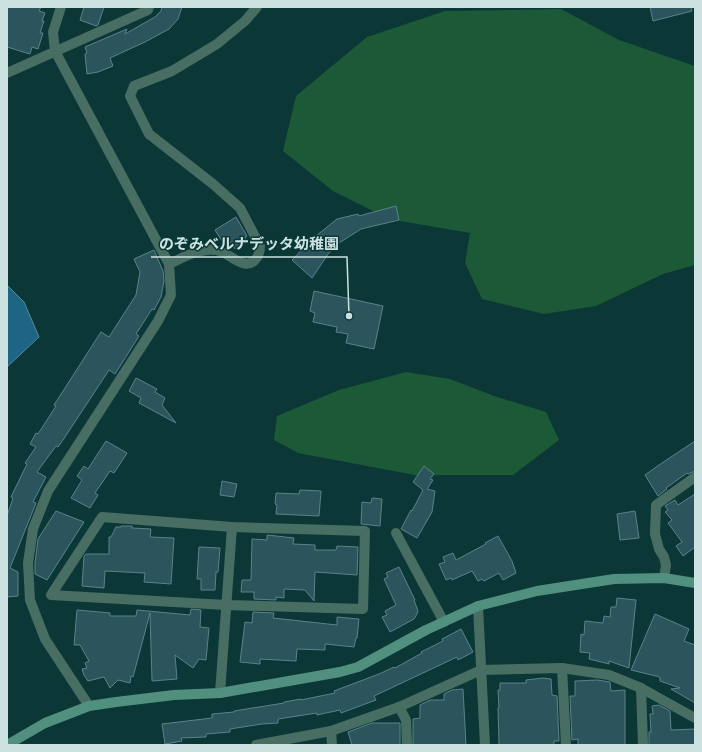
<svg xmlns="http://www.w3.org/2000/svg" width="702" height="752" viewBox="0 0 702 752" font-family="'Alegreya Sans','Noto Sans JP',sans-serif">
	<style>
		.green { fill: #1c5936 }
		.water { fill: #1d6583; stroke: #528a9f }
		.building { fill: #2c545c; stroke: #59838b }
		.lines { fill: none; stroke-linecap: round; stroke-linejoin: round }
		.street { stroke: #486e63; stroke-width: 10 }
		.secondary { stroke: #51907e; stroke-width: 10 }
		.leader { fill: none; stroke: #cce2e1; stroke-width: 1.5 }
		.callout-dot { fill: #cce2e1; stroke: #0b3837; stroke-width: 1.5 }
		.callout-label { font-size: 15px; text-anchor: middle; font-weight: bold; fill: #cce2e1; stroke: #0b3837; stroke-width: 3; stroke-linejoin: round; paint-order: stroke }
	</style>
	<rect width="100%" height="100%" fill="#0b3837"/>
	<g class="green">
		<path d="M 561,9 L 619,40 L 695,66 L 695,265 L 663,274 L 596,306 L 544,314 L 482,299 L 465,263 L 470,233 L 389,219 L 333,191 L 283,151 L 296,96 L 367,37 L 445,11 Z"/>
		<path d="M 406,372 L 450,379 L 494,396 L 546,412 L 559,440 L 513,475 L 415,475 L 298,453 L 274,440 L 277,416 L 339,390 Z"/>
	</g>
	<path class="water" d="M 7,285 L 24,302 L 39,337 L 7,367 Z"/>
	<g class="building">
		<path d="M 7,7 L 41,7 L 39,11 L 45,13 L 42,21 L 44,21 L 40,33 L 43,33 L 38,49 L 32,47 L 30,54 L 7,47 Z"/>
		<path d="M 84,7 L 104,7 L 98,25 L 96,26 L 80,20 Z"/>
		<path d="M 162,7 L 182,7 L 178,19 L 169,29 L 145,42 L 110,58 L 113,66 L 98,72 L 87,74 L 85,54 L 87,53 L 85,47 L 127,29 L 125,34 L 155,17 L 161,11 Z"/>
		<path d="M 650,7 L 691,7 L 692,11 L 653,21 Z"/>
		<path d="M 396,206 L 399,220 L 361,229 L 339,243 L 328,254 L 312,278 L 292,260 L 311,240 L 337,219 L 358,214 L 359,216 Z"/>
		<path d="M 236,217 L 247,236 L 245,237 L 247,241 L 235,249 L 227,237 L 222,241 L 215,230 Z"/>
		<path d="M 154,250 L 163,271 L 164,281 L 161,297 L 154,310 L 152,309 L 136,334 L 139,336 L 115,374 L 109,370 L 63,440 L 58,447 L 56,446 L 37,472 L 46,477 L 33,502 L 36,503 L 10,568 L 18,572 L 18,596 L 7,597 L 7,516 L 13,498 L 11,497 L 27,464 L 25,463 L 36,447 L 30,444 L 36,433 L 38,434 L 56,406 L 54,405 L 101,332 L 109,337 L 136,295 L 140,272 L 134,259 Z"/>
		<path d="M 314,291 L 383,306 L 374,349 L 346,343 L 348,334 L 336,332 L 337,327 L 313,322 L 315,313 L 310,311 Z"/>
		<path d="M 136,378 L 157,389 L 155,392 L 165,398 L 162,405 L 176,423 L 139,403 L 141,398 L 129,391 Z"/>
		<path d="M 106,441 L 127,453 L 114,473 L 110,471 L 95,493 L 98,495 L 90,508 L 71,498 L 82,480 L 77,476 L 84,466 L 88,469 Z"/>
		<path d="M 695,441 L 695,471 L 688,474 L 687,473 L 666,488 L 667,489 L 658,496 L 645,475 L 659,465 Z"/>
		<path d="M 424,466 L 434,474 L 430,479 L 433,480 L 427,489 L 435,491 L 432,512 L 417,538 L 401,529 L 411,510 L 412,511 L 423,490 L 413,482 Z"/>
		<path d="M 222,481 L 237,484 L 234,497 L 220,495 Z"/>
		<path d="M 300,490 L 321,491 L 319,516 L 276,514 L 277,505 L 275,504 L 276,493 L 299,494 Z"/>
		<path d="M 695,494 L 695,547 L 683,556 L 676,546 L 682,542 L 668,523 L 672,520 L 665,512 L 668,510 L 665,506 L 675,500 L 678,505 Z"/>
		<path d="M 372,498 L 382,499 L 380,526 L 361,524 L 362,502 L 371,503 Z"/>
		<path d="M 56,511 L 84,522 L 47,580 L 35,574 L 35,563 L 38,539 Z"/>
		<path d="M 635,511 L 639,538 L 620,540 L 617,514 Z"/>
		<path d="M 121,526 L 132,526 L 132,528 L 151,529 L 150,537 L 174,538 L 171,584 L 144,582 L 145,573 L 105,571 L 104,588 L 82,586 L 84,556 L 86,554 L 109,554 L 109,537 L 111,537 L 116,527 L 121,527 Z"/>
		<path d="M 267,535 L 294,538 L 293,544 L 315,545 L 315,550 L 336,550 L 337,546 L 358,547 L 357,575 L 315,572 L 314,601 L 305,590 L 284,589 L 284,598 L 276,597 L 276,600 L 254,599 L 254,592 L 241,592 L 242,580 L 251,580 L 252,539 L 267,540 Z"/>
		<path d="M 498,536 L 512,561 L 516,573 L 503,580 L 499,573 L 484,581 L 482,579 L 478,581 L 472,571 L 452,580 L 451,578 L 446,580 L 439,564 L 445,562 L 443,557 L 453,553 L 456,560 L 486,544 L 485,543 Z"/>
		<path d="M 199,547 L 220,548 L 218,572 L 216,572 L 215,590 L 201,590 L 201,579 L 197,579 Z"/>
		<path d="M 399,567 L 415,600 L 414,600 L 418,611 L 417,614 L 414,619 L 390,632 L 382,617 L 387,615 L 385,611 L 396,605 L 384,579 L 388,577 L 386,573 Z"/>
		<path d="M 617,598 L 636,600 L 629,668 L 609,661 L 609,664 L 589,659 L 590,653 L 580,652 L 581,634 L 584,635 L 585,621 L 603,623 L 604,616 L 610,617 L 611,607 L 616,607 Z"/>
		<path d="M 191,609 L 201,610 L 200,627 L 209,628 L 206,660 L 199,659 L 193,668 L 175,655 L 177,679 L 152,681 L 150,613 L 133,677 L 131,676 L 130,683 L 118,680 L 110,688 L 104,677 L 88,681 L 84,675 L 82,669 L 87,668 L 85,663 L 89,661 L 80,645 L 74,645 L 77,610 L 110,613 L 110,616 L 136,616 L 137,610 L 190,615 Z"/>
		<path d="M 253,612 L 274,613 L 273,618 L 337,625 L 337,617 L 359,619 L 357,638 L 356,638 L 354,647 L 325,644 L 325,650 L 297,649 L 296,661 L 260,659 L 260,664 L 240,662 L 245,622 L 252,623 Z"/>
		<path d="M 655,614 L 689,629 L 684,641 L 695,645 L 695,703 L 671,689 L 680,688 L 660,681 L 660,677 L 631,670 Z"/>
		<path d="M 461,629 L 473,652 L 458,660 L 457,657 L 374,696 L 376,700 L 341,713 L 340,710 L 317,715 L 317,713 L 278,719 L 278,723 L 262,724 L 230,729 L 230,732 L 206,734 L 206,737 L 181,738 L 182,741 L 165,744 L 162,724 L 212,718 L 212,714 L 234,712 L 234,711 L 284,703 L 284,702 L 301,699 L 301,700 L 335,693 L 334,691 L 379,674 L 394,667 L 395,668 L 422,653 L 421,652 L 443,641 L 442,639 Z"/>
		<path d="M 543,678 L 551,679 L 552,695 L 557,696 L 559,741 L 554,741 L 554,745 L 499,745 L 498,708 L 499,708 L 498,690 L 500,690 L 500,683 L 526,683 L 526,680 Z"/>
		<path d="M 597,680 L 610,682 L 611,691 L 625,690 L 625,745 L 578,745 L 578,739 L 572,740 L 570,696 L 575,696 L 575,681 Z"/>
		<path d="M 463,689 L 466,745 L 413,745 L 413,719 L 420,718 L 420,705 L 430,700 L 444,700 L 444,694 L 452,690 Z"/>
		<path d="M 659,705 L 670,711 L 671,730 L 695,729 L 695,745 L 649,745 L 649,732 L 651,732 L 650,714 L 653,714 L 652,706 Z"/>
		<path d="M 372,723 L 400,723 L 400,745 L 352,745 L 348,732 Z"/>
	</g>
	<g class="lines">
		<g class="street">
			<path d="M 61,7 L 53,32 L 55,51 L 169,264 L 171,295 L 158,321 L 48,491 L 33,529 L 28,563 L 30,600 L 45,639 L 89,706"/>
			<path d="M 7,73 L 148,10 L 149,7"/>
			<path d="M 169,264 C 184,257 199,248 216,250 C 228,251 243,272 255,260 C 259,256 260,252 260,246 L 240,208 L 213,184 L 149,134 L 130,96 L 134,86 L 172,71 L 217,44 L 245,21 L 257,7"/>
			<path d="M 102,517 L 232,527 L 365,531 L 363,609 L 226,605 L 51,595 Z"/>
			<path d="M 396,533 L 444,622"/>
			<path d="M 664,578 L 666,565 L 664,557 L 659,549 L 655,534 L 656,505 L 695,477"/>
			<path d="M 478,606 L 485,745"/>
			<path d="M 562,668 L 566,745"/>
			<path d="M 641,688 L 643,745"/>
			<path d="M 220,693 L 232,527"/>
			<path d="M 399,707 L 406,720 L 407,745"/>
			<path d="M 331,731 L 332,745"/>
			<path d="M 256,745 L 331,731 L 399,707 L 481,670 L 562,668 L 609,675 L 641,688 L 695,718"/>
		</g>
		<path class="secondary" d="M 7,745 L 45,723 L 89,706 L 116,702 L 174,695 L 220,693 L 340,672 L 358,667 L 426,630 L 478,606 L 537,591 L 614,579 L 664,578 L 695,583"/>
	</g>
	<path class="leader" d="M349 316L347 257H151"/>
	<circle class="callout-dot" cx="349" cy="316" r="4"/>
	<g class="callout-label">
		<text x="249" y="249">のぞみベルナデッタ幼稚園</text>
	</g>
	<rect width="702" height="752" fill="none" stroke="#cce2e1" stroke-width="16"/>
</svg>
